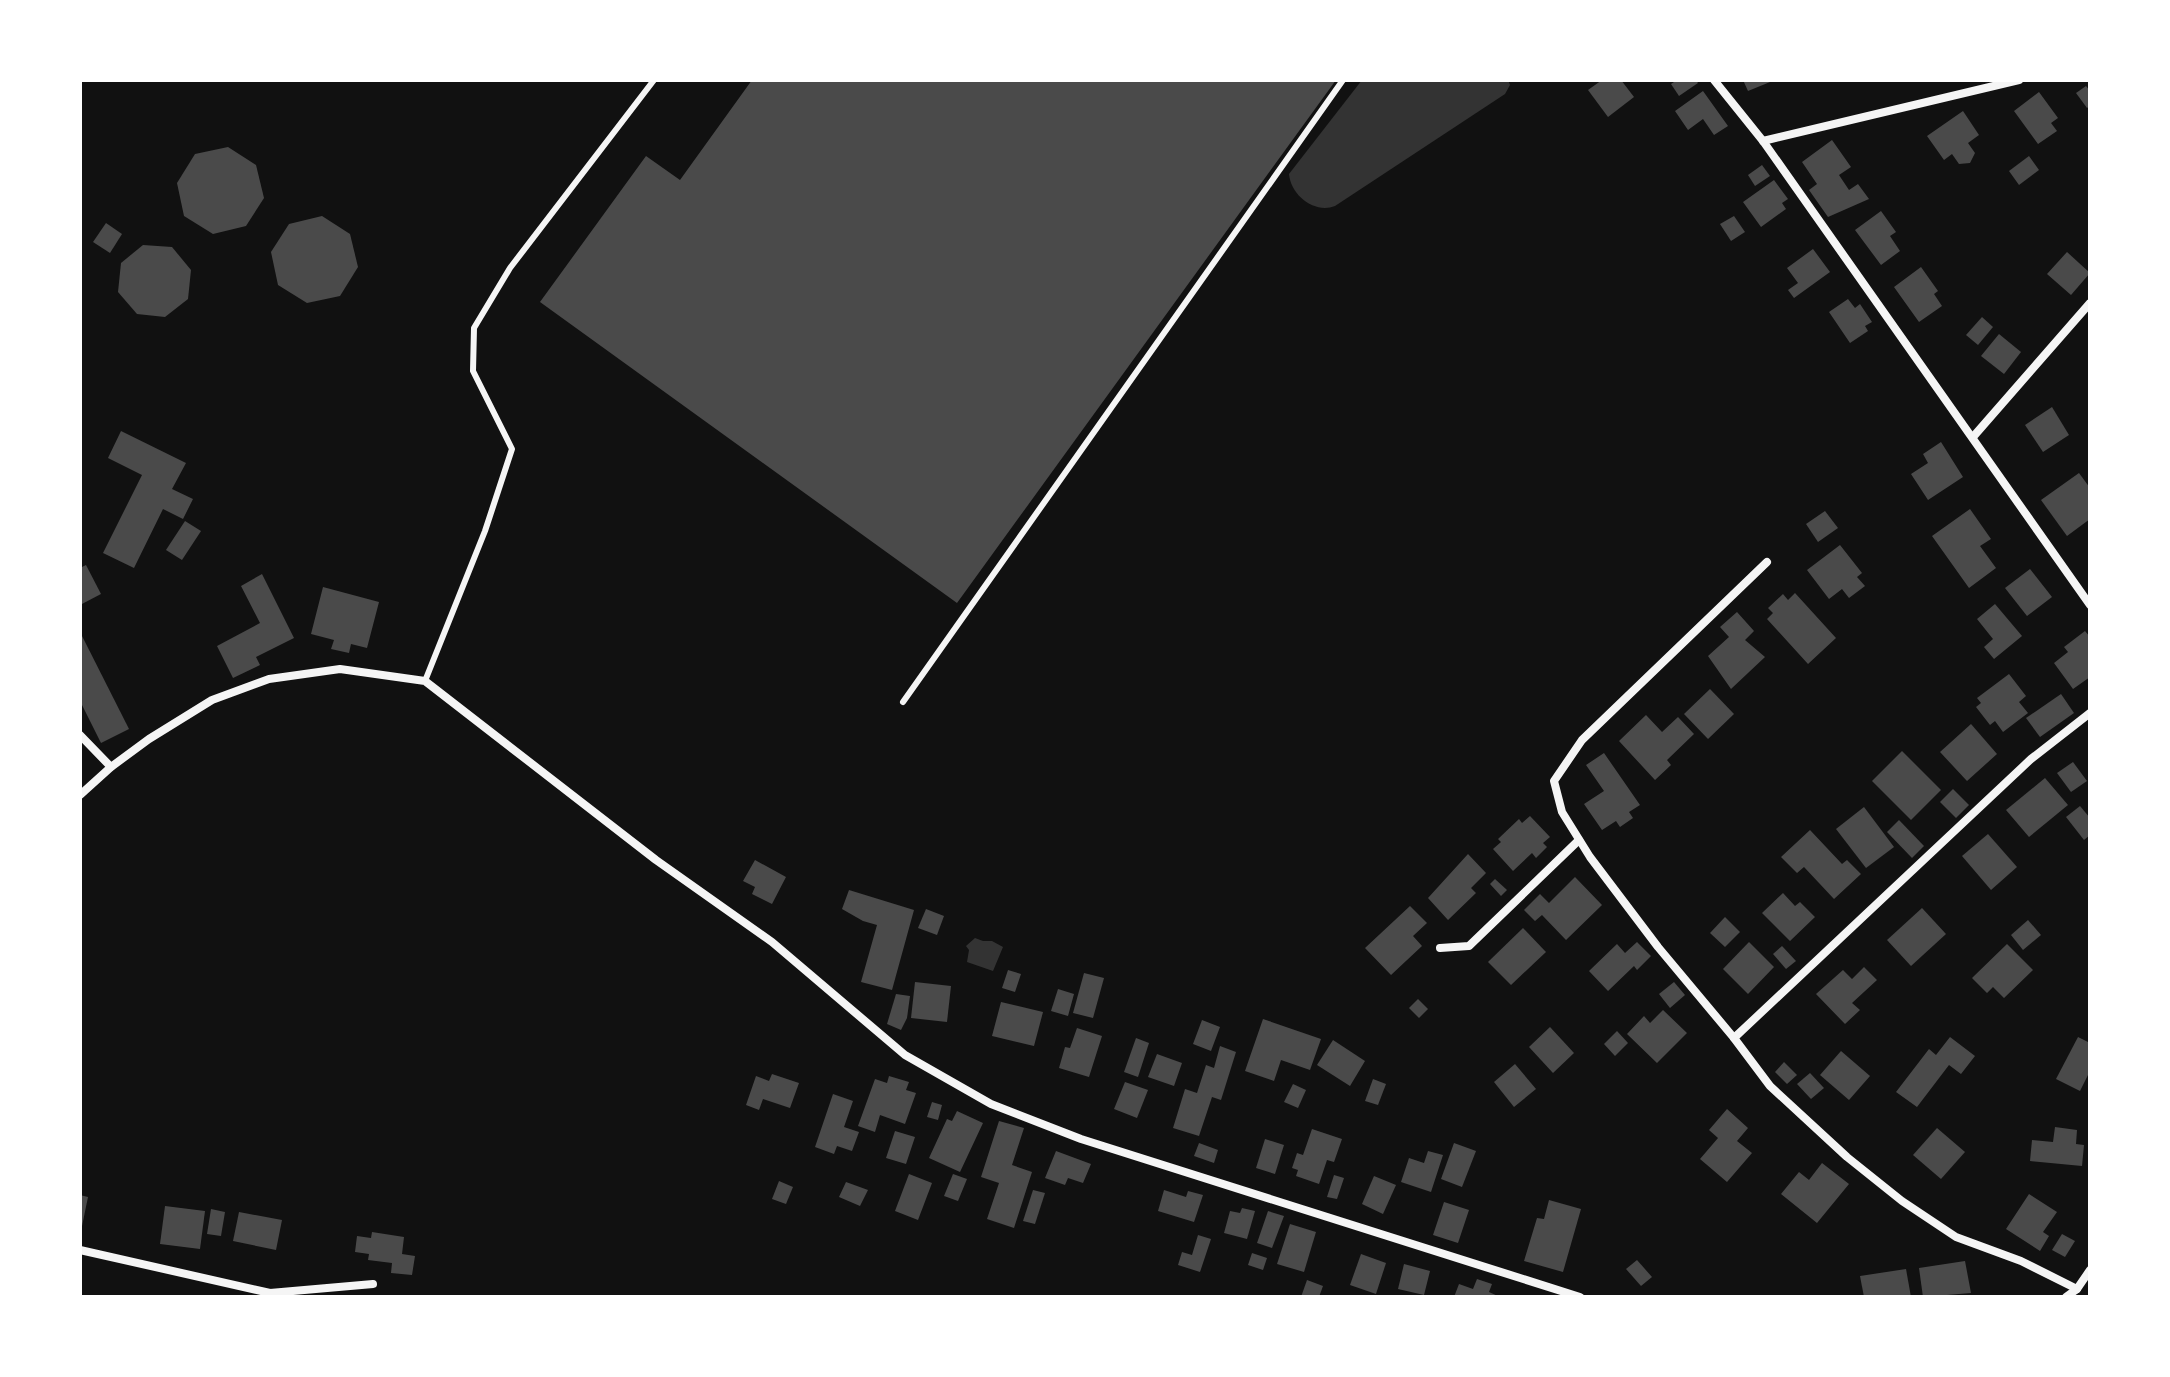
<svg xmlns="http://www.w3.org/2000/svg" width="2170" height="1377" viewBox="0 0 2170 1377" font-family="'IBM Plex Sans',sans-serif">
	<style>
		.water { fill: #333 }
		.building { fill: #4a4a4a }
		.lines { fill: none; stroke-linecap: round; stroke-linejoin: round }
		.service { stroke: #f5f5f5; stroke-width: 6 }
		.minor { stroke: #f5f5f5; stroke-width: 8 }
	</style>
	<rect width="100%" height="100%" fill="#111"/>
	<g class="water">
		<path d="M 1362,80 L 1508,80 L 1510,85 L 1505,94 L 1335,206 C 1315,214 1291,196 1289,174 Z"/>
		<path d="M 975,938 L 983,941 L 992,941 L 1003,947 L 993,971 L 967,962 L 969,950 L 966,946 Z"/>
	</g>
	<g class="building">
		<path d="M 752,80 L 1336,80 L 957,603 L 540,302 L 646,156 L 680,180 Z"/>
		<path d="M 1602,80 L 1621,80 L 1634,97 L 1608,117 L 1588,90 Z"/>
		<path d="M 1677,80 L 1696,80 L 1698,83 L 1679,96 L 1671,84 Z"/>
		<path d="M 1743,80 L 1775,80 L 1748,91 Z"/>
		<path d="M 2086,86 L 2090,91 L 2090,106 L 2087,108 L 2076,93 Z"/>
		<path d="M 1703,91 L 1728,126 L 1714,135 L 1703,119 L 1688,130 L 1675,111 Z"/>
		<path d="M 2039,92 L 2058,118 L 2051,123 L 2057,131 L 2038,144 L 2014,111 Z"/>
		<path d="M 1963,111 L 1979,135 L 1968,143 L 1975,153 L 1970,163 L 1959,164 L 1952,154 L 1944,160 L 1927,136 Z"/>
		<path d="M 1832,140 L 1851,167 L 1839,175 L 1849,190 L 1858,184 L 1869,199 L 1828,217 L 1809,190 L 1817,184 L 1802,162 Z"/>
		<path d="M 228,147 L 256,165 L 264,198 L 246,226 L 213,234 L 184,216 L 177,183 L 195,154 Z"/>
		<path d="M 2029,156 L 2039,170 L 2019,185 L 2009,171 Z"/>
		<path d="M 1762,165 L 1770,176 L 1755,186 L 1748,175 Z"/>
		<path d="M 1774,180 L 1788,199 L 1782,203 L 1786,209 L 1761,227 L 1743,202 Z"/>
		<path d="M 1881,211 L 1896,232 L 1890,236 L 1900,251 L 1881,265 L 1855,230 Z"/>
		<path d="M 322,216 L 350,234 L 358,267 L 340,296 L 307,303 L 278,285 L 271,252 L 289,224 Z"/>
		<path d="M 1734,216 L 1745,232 L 1731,241 L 1720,224 Z"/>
		<path d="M 106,223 L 122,234 L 110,253 L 93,242 Z"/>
		<path d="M 143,245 L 172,247 L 191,270 L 188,299 L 165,317 L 137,314 L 118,292 L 121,263 Z"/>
		<path d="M 1813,249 L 1830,272 L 1794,298 L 1788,290 L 1798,283 L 1787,268 Z"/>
		<path d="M 2067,252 L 2090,273 L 2071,295 L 2047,274 Z"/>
		<path d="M 1921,267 L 1938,291 L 1934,294 L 1942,306 L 1919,322 L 1894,287 Z"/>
		<path d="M 1848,299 L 1855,308 L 1860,304 L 1872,322 L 1865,326 L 1868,331 L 1850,343 L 1829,312 Z"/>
		<path d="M 1982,317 L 1993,327 L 1978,345 L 1966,335 Z"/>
		<path d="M 1999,334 L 2021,352 L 2004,374 L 1981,356 Z"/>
		<path d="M 2052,407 L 2069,435 L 2043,452 L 2025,425 Z"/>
		<path d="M 121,431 L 186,463 L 172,489 L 193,499 L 183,519 L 163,509 L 134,568 L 103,553 L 142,475 L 108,458 Z"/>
		<path d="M 1941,442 L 1963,477 L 1928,500 L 1911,474 L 1928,463 L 1923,454 Z"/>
		<path d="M 2079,473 L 2090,488 L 2090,519 L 2067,536 L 2041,500 Z"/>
		<path d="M 1970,509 L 1991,539 L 1980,546 L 1996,568 L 1969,588 L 1932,536 Z"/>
		<path d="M 1825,511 L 1838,528 L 1818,542 L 1806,524 Z"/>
		<path d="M 185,521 L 201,531 L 182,560 L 166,550 Z"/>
		<path d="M 1840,545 L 1862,573 L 1857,577 L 1865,586 L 1849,598 L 1842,589 L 1829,599 L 1807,570 Z"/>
		<path d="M 86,565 L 101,594 L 80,605 L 80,568 Z"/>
		<path d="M 2030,569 L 2052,597 L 2027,616 L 2005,588 Z"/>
		<path d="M 262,574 L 294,638 L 256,657 L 260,665 L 233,678 L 217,646 L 260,623 L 241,586 Z"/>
		<path d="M 323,587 L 379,602 L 367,648 L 351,644 L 349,653 L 331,649 L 334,640 L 311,634 Z"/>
		<path d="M 1795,593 L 1836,638 L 1808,664 L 1767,619 L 1773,613 L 1768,608 L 1783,594 L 1788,600 Z"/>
		<path d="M 1995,604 L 2022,636 L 1994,659 L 1984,647 L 1993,639 L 1977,619 Z"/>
		<path d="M 1737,612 L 1754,631 L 1745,640 L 1765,657 L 1731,689 L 1708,656 L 1729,637 L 1720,627 Z"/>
		<path d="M 2085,631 L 2090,637 L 2090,677 L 2073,689 L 2054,663 L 2068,652 L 2064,647 Z"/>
		<path d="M 80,632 L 129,729 L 101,743 L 80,701 Z"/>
		<path d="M 2009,674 L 2026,696 L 2019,702 L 2028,713 L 2003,732 L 1995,721 L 1990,725 L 1976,707 L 1981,703 L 1977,698 Z"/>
		<path d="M 1710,689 L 1734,714 L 1708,739 L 1684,714 Z"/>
		<path d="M 2061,694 L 2074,713 L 2040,737 L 2026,718 Z"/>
		<path d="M 1646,715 L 1662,732 L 1678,717 L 1694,734 L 1667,760 L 1671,765 L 1655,780 L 1619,741 Z"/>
		<path d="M 1971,724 L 1997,754 L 1967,781 L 1940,752 Z"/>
		<path d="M 1902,751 L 1941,790 L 1911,820 L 1872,781 Z"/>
		<path d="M 1604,753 L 1640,805 L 1629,812 L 1633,818 L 1620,827 L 1616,821 L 1602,830 L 1584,804 L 1604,791 L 1586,765 Z"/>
		<path d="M 2073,762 L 2087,781 L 2071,792 L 2057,773 Z"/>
		<path d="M 2045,778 L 2068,805 L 2029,837 L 2006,810 Z"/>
		<path d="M 1953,789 L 1969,805 L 1956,818 L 1940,802 Z"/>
		<path d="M 2080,806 L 2090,818 L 2090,835 L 2084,840 L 2066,817 Z"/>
		<path d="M 1864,807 L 1894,847 L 1866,868 L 1836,829 Z"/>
		<path d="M 1530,816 L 1550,837 L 1543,843 L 1547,847 L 1536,858 L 1532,853 L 1513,871 L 1493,849 L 1501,842 L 1498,839 L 1519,819 L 1522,823 Z"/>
		<path d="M 1899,820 L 1924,846 L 1912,858 L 1887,832 Z"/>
		<path d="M 1810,830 L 1842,864 L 1847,860 L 1861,874 L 1834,899 L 1804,867 L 1797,873 L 1781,857 Z"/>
		<path d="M 1988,834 L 2017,867 L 1991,890 L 1962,856 Z"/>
		<path d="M 1468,854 L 1486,873 L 1471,888 L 1476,893 L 1448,920 L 1428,898 Z"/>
		<path d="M 755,860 L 786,877 L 772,904 L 752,894 L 755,887 L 743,881 Z"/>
		<path d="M 1575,877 L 1602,905 L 1566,940 L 1542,915 L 1535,921 L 1524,910 L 1540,894 L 1549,903 Z"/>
		<path d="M 1495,879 L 1507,890 L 1501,896 L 1490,884 Z"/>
		<path d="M 849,890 L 914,910 L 892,990 L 861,982 L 877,925 L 863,921 L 842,909 Z"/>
		<path d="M 1783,893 L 1795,906 L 1800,902 L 1815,917 L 1790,941 L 1762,913 Z"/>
		<path d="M 1410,906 L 1427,923 L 1413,936 L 1422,946 L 1391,975 L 1365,948 Z"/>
		<path d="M 1922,908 L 1946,934 L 1911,966 L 1887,940 Z"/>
		<path d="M 926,909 L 944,916 L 937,935 L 918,928 Z"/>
		<path d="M 1725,917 L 1740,932 L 1725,947 L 1710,933 Z"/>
		<path d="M 2028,920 L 2041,935 L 2023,950 L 2011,935 Z"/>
		<path d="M 1523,928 L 1546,952 L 1511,985 L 1488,962 Z"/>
		<path d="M 1637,942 L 1651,956 L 1637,970 L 1634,966 L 1608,991 L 1589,971 L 1617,944 L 1625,953 Z"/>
		<path d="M 1749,942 L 1774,967 L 1748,994 L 1723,969 Z"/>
		<path d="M 2007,944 L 2033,970 L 2004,998 L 1993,987 L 1987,993 L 1972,978 Z"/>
		<path d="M 1782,946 L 1796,961 L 1786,969 L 1773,954 Z"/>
		<path d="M 1864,967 L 1877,980 L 1852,1003 L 1860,1010 L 1845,1024 L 1816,994 L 1843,970 L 1852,979 Z"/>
		<path d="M 1008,970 L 1021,974 L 1015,992 L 1002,988 Z"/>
		<path d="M 1084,973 L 1104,978 L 1093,1018 L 1073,1013 Z"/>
		<path d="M 915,982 L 951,986 L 947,1022 L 911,1018 Z"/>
		<path d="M 1674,982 L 1685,995 L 1670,1008 L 1659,994 Z"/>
		<path d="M 1058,989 L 1074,994 L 1068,1016 L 1051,1011 Z"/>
		<path d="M 896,994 L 910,996 L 907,1018 L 901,1030 L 887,1024 Z"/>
		<path d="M 1418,999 L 1428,1009 L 1419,1018 L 1409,1008 Z"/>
		<path d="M 1001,1002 L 1043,1012 L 1034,1046 L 992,1036 Z"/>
		<path d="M 1663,1010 L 1687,1033 L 1657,1063 L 1627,1034 L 1644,1016 L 1650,1023 Z"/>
		<path d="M 1263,1019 L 1321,1039 L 1310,1070 L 1281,1060 L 1274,1081 L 1245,1071 Z"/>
		<path d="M 1202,1020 L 1220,1027 L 1211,1051 L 1193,1044 Z"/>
		<path d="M 1550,1027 L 1574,1053 L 1553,1073 L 1529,1047 Z"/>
		<path d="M 1077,1028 L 1102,1036 L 1089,1077 L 1059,1068 L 1065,1047 L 1070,1048 Z"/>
		<path d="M 1617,1031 L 1628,1043 L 1615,1056 L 1604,1044 Z"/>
		<path d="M 1950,1037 L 1975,1056 L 1961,1074 L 1949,1065 L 1917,1107 L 1896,1092 L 1929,1049 L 1936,1055 Z"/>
		<path d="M 2078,1037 L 2090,1043 L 2090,1071 L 2080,1091 L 2056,1079 Z"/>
		<path d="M 1136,1038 L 1149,1043 L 1138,1077 L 1124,1072 Z"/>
		<path d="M 1333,1040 L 1365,1061 L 1350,1086 L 1317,1065 Z"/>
		<path d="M 1220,1046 L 1236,1052 L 1221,1100 L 1212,1097 L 1199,1136 L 1173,1128 L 1185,1089 L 1197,1093 L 1206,1065 L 1214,1068 Z"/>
		<path d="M 1841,1051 L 1870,1076 L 1849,1100 L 1820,1075 Z"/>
		<path d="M 1157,1054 L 1182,1063 L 1174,1086 L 1148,1077 Z"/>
		<path d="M 1784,1062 L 1797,1075 L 1787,1084 L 1775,1072 Z"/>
		<path d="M 1515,1064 L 1536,1089 L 1514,1107 L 1494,1082 Z"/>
		<path d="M 1810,1073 L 1824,1088 L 1811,1099 L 1797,1084 Z"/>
		<path d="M 772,1074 L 799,1083 L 790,1108 L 763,1099 L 759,1110 L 746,1105 L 756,1076 L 769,1081 Z"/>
		<path d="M 889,1076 L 909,1082 L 906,1090 L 916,1093 L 905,1124 L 880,1115 L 875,1132 L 858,1126 L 875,1079 L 887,1083 Z"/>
		<path d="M 1373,1079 L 1386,1084 L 1378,1105 L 1365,1101 Z"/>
		<path d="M 1125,1082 L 1148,1090 L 1137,1118 L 1114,1109 Z"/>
		<path d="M 1293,1084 L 1306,1090 L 1298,1108 L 1284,1102 Z"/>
		<path d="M 833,1094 L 853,1101 L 844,1127 L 859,1132 L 852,1151 L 837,1146 L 834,1154 L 815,1147 Z"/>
		<path d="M 932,1102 L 942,1105 L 938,1120 L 927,1117 Z"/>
		<path d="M 1727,1109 L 1748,1128 L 1737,1141 L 1752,1153 L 1727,1182 L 1700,1159 L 1718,1138 L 1709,1130 Z"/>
		<path d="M 957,1111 L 983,1123 L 960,1172 L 929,1158 L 947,1119 L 952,1121 Z"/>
		<path d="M 999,1121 L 1024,1128 L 1012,1165 L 1032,1172 L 1014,1228 L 987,1219 L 999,1183 L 981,1177 Z"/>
		<path d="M 2055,1127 L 2077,1130 L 2076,1144 L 2084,1145 L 2082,1166 L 2030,1161 L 2032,1140 L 2053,1142 Z"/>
		<path d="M 1937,1128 L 1965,1152 L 1941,1179 L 1913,1155 Z"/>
		<path d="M 1312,1129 L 1342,1139 L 1334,1162 L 1327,1160 L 1319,1184 L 1296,1176 L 1298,1170 L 1292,1168 L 1297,1153 L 1303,1155 Z"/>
		<path d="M 895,1131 L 915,1137 L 906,1164 L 886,1158 Z"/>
		<path d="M 1265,1139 L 1284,1145 L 1275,1174 L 1256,1168 Z"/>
		<path d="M 1199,1143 L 1218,1150 L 1214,1163 L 1194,1156 Z"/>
		<path d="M 1454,1143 L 1476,1151 L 1462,1187 L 1441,1179 Z"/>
		<path d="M 1056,1151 L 1091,1164 L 1083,1183 L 1068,1178 L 1065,1185 L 1045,1178 Z"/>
		<path d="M 1428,1151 L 1443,1155 L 1431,1192 L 1401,1182 L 1409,1158 L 1424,1163 Z"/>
		<path d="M 1822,1163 L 1849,1184 L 1817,1223 L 1781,1194 L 1799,1172 L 1809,1180 Z"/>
		<path d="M 909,1174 L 932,1183 L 918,1220 L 895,1211 Z"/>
		<path d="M 953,1174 L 967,1179 L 958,1201 L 944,1196 Z"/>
		<path d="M 1334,1175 L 1344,1178 L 1337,1199 L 1327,1197 Z"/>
		<path d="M 1374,1176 L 1396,1185 L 1383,1214 L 1362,1204 Z"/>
		<path d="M 779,1181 L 793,1187 L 786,1204 L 772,1199 Z"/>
		<path d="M 846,1182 L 868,1190 L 860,1206 L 839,1197 Z"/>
		<path d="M 1033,1190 L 1045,1193 L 1035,1224 L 1023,1221 Z"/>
		<path d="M 1164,1190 L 1186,1197 L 1188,1191 L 1203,1195 L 1194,1222 L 1158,1211 Z"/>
		<path d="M 2029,1194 L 2057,1212 L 2043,1232 L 2049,1236 L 2040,1251 L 2006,1229 Z"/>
		<path d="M 80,1195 L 88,1197 L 81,1231 L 80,1231 Z"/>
		<path d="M 1549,1200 L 1581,1209 L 1563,1272 L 1524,1261 L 1537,1218 L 1544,1219 Z"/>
		<path d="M 1444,1202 L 1469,1210 L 1458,1243 L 1433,1235 Z"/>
		<path d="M 165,1206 L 205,1211 L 200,1249 L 160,1244 Z"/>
		<path d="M 1242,1208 L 1255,1211 L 1247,1239 L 1224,1233 L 1230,1211 L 1240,1213 Z"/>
		<path d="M 211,1209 L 225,1212 L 221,1236 L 207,1234 Z"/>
		<path d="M 1268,1211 L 1284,1216 L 1272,1248 L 1257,1243 Z"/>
		<path d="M 239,1212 L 282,1220 L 276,1250 L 233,1241 Z"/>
		<path d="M 1290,1224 L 1316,1232 L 1304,1272 L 1277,1264 Z"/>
		<path d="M 372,1232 L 404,1237 L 402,1254 L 415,1256 L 412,1275 L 391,1273 L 392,1263 L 368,1260 L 369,1254 L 355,1252 L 357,1236 L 371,1238 Z"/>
		<path d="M 2062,1234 L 2075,1241 L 2065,1257 L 2052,1250 Z"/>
		<path d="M 1198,1235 L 1211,1239 L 1200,1272 L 1178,1265 L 1182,1252 L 1192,1255 Z"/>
		<path d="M 1252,1253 L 1267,1258 L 1263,1270 L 1248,1265 Z"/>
		<path d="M 1361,1254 L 1386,1263 L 1376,1294 L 1350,1285 Z"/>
		<path d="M 1637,1260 L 1652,1277 L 1641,1286 L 1626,1269 Z"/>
		<path d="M 1965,1261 L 1971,1293 L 1923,1297 L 1919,1268 Z"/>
		<path d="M 1404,1264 L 1430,1271 L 1424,1295 L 1398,1289 Z"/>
		<path d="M 1906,1269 L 1911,1297 L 1864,1297 L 1860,1276 Z"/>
		<path d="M 1477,1279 L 1492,1284 L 1489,1292 L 1500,1297 L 1454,1297 L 1459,1284 L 1473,1289 Z"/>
		<path d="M 1307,1280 L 1323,1286 L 1319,1297 L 1301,1297 Z"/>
	</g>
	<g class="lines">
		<g class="service">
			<path d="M 425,681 L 485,531 L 512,449 L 473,371 L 474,328 L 510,268 L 654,80"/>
			<path d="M 903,702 L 1343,80"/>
		</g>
		<g class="minor">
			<path d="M 1714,80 L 1763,141 L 2090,605"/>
			<path d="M 1763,141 L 2019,80"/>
			<path d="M 1973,437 L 2090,303"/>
			<path d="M 80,735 L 111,767"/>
			<path d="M 80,795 L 111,767 L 149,739 L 212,700 L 269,679 L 340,669 L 425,681 L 656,860 L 772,942 L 905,1055 L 991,1104 L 1081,1139 L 1580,1297"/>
			<path d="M 1440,948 L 1469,946 L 1579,840"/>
			<path d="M 1734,1038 L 1658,947 L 1590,857 L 1562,812 L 1554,781 L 1582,740 L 1767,562"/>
			<path d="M 80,1250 L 270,1293 L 373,1284"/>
			<path d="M 2077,1289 L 2021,1261 L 1956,1237 L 1902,1201 L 1847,1157 L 1770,1086 L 1734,1038 L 2031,759 L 2090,713"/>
			<path d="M 2066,1297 L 2077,1289 L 2090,1270"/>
		</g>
	</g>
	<rect width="2170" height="1377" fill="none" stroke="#ffffff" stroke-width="164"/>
</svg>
